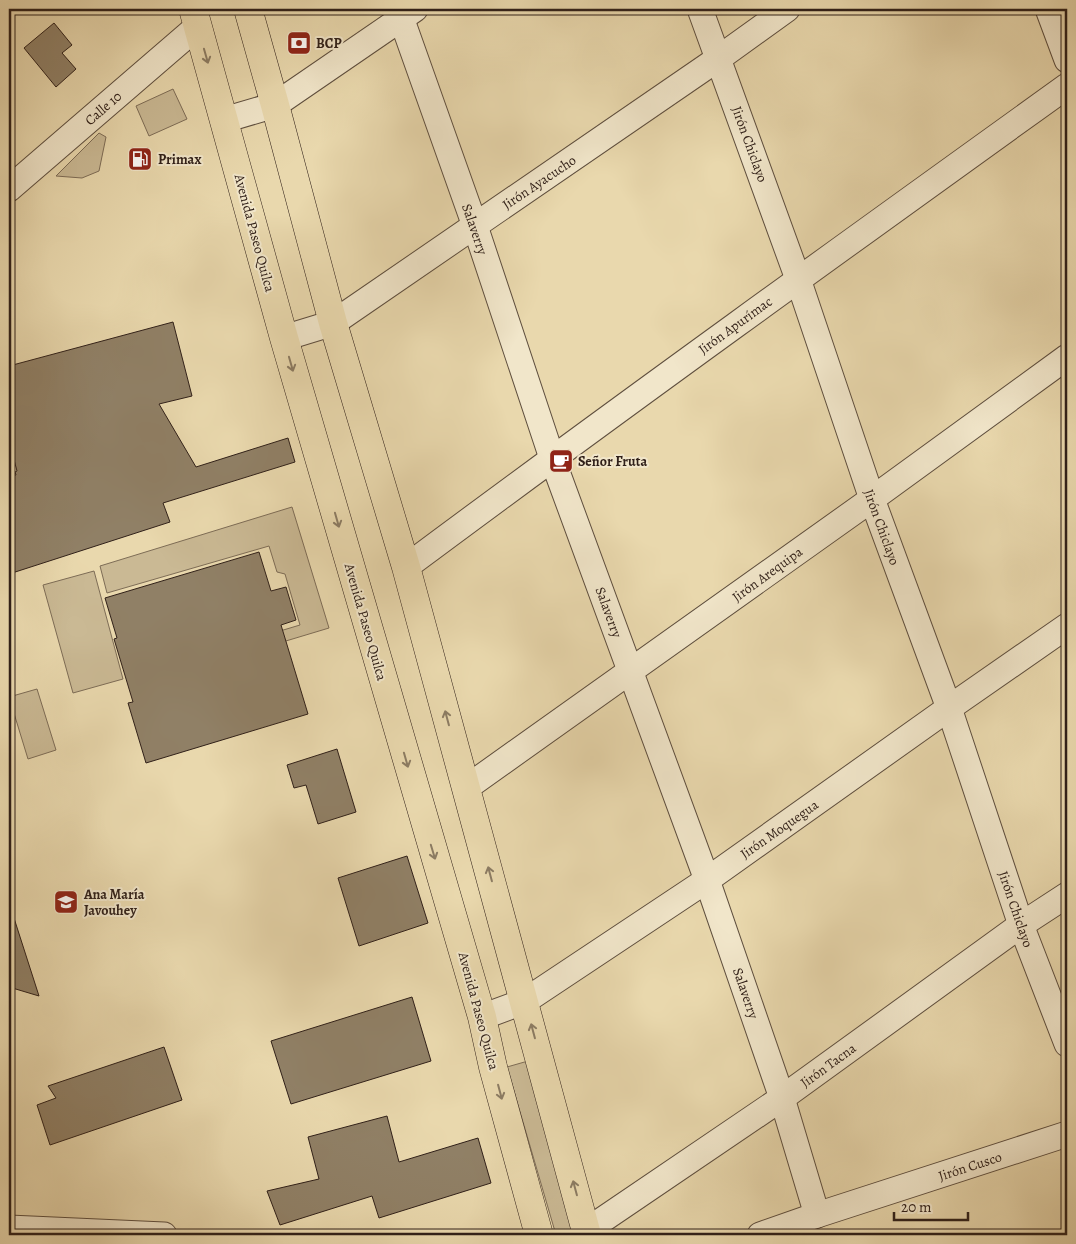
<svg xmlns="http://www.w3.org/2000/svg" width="1076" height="1244" viewBox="0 0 1076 1244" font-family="Alegreya,serif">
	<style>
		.green { fill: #cab994; stroke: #7d6c56 }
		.building { fill: #908066; stroke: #302019 }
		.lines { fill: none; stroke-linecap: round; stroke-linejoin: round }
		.minor-casing { stroke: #5e4e3e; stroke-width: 27 }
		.major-casing { stroke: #302019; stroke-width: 29 }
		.minor { stroke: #f1e6ca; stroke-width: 25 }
		.major { stroke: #e9d8ad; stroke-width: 28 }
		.oneway { stroke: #8c7c63 }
		.labels { text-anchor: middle; stroke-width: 4; stroke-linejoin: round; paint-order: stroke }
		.poi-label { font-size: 14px; font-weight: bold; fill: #302019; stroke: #f1e6ca; text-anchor: start }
		.street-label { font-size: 14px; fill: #302019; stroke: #f1e6ca }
	</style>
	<rect width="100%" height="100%" fill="#e9d8ad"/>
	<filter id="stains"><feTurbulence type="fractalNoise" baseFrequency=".004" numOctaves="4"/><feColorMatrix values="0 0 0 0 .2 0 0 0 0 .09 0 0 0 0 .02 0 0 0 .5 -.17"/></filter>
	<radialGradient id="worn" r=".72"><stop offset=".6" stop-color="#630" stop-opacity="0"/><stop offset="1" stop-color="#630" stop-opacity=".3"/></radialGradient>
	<g class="green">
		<path d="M 173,89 L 187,119 L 149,136 L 136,106 Z"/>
		<path d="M 99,133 L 106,137 L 99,171 L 82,178 L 56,176 Z"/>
		<path d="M 292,507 L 329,628 L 163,678 L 160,667 L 300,625 L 285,574 L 277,572 L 269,546 L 107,593 L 100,566 Z"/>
		<path d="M 94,571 L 123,679 L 73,693 L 43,585 Z"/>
		<path d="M 37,689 L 56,750 L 28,759 L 9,697 Z"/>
		<path d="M 528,1061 L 578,1235 L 556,1235 L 507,1067 Z"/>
	</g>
	<g class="building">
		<path d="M 54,23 L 72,45 L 62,53 L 76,69 L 56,87 L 24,48 Z"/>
		<path d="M 173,322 L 192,396 L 159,404 L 196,467 L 288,438 L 295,462 L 163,503 L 170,522 L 9,574 L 9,476 L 16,475 L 15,472 L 17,471 L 9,441 L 9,366 Z"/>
		<path d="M 259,552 L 271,591 L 286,587 L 296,620 L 281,625 L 308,714 L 146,763 L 128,703 L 133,702 L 114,639 L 117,638 L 105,598 Z"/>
		<path d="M 337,749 L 356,812 L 318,824 L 306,785 L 294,788 L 287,765 Z"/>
		<path d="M 407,856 L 428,923 L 359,946 L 338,878 Z"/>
		<path d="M 9,915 L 13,915 L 39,996 L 9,987 Z"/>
		<path d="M 412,997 L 431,1061 L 291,1104 L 271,1041 Z"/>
		<path d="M 164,1047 L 182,1100 L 50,1145 L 37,1105 L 56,1098 L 48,1086 Z"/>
		<path d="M 387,1116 L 399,1162 L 478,1138 L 491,1183 L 379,1218 L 372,1196 L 280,1225 L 267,1191 L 319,1179 L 308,1137 Z"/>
	</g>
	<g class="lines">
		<defs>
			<g id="minor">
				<path d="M 398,9 L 475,226 L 552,458 L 707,880 L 782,1098 L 817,1215"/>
				<path d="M 700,9 L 798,279 L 872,499 L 949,708 L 1021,925 L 1067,1044"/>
				<path d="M 1048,9 L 1067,60"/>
				<path d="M 224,120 L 275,105 L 415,9"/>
				<path d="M 9,189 L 198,26"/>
				<path d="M 284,338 L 333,323 L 719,58 L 787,9"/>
				<path d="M 406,567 C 625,404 846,245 1067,86"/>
				<path d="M 466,788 L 872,499 L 1067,357"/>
				<path d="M 482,1017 L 525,1001 L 707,880 L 949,708 L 1067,626"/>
				<path d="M 9,1228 L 164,1235"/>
				<path d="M 586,1231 L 782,1098 L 1021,925 L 1067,895"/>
				<path d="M 760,1235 L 817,1215 L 1067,1134"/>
			</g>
			<g id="major">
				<path d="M 193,9 L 284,338 L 482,1017 L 493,1067 L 539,1235"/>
				<path d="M 248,9 L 275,105 L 333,323 L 406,567 L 587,1235"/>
			</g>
		</defs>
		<use href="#minor" class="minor-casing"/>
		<use href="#major" class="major-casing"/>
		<use href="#minor" class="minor"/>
		<use href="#major" class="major"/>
	</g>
	<defs><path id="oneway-shaft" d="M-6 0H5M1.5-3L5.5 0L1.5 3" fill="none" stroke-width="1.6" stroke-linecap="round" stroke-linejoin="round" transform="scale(1.25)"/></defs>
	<g class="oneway">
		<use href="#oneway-shaft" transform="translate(206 56) rotate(74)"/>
		<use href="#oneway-shaft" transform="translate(291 364) rotate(74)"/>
		<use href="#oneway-shaft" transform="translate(337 520) rotate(74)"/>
		<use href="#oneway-shaft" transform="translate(447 718) rotate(-105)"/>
		<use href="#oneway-shaft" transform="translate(406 760) rotate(74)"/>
		<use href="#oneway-shaft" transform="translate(433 852) rotate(73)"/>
		<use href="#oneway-shaft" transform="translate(490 874) rotate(-105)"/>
		<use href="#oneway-shaft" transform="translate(533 1031) rotate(-105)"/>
		<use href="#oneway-shaft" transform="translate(500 1092) rotate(75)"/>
		<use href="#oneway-shaft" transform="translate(575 1188) rotate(-105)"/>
	</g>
	<defs>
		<symbol id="bank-square" viewBox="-11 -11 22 22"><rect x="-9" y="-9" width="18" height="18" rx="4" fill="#8f2418" stroke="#f1e6ca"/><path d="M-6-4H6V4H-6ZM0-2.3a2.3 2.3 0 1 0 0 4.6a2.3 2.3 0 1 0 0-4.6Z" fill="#fff"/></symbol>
		<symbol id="fuel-square" viewBox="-11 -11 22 22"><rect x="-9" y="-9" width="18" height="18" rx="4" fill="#8f2418" stroke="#f1e6ca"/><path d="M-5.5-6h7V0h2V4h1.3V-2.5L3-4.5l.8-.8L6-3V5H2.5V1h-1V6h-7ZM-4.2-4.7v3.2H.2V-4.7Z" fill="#fff"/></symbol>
		<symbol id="cafe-square" viewBox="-11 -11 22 22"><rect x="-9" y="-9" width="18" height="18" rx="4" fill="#8f2418" stroke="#f1e6ca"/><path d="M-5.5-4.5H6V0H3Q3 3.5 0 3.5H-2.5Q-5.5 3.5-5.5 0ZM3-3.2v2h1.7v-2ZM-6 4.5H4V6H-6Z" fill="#fff"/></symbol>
		<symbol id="school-square" viewBox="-11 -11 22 22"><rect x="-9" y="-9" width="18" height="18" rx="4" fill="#8f2418" stroke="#f1e6ca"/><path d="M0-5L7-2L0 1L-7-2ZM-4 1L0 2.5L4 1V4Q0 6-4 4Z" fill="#fff"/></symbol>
	</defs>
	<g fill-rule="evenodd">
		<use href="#bank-square" x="285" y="29" width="28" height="28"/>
		<use href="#fuel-square" x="126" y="145" width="28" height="28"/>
		<use href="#cafe-square" x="547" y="447" width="28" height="28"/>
		<use href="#school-square" x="52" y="888" width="28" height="28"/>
	</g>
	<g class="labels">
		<g class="poi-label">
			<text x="316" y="48">BCP</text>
			<text x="158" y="164">Primax</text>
			<text x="578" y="466">Señor Fruta</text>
			<text x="84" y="899">Ana María<tspan x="84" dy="16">Javouhey</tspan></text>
		</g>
		<g class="street-label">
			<text transform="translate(103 108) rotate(-41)" y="5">Calle 10</text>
			<text transform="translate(750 144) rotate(70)" y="5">Jirón Chiclayo</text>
			<text transform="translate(539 182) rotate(-34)" y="5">Jirón Ayacucho</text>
			<text transform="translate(475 229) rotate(71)" y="5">Salaverry</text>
			<text transform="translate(255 233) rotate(75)" y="5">Avenida Paseo Quilca</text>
			<text transform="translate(735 325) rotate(-36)" y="5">Jirón Apurímac</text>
			<text transform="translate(882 527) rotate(70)" y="5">Jirón Chiclayo</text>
			<text transform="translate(767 574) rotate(-36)" y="5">Jirón Arequipa</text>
			<text transform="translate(609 612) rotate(70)" y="5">Salaverry</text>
			<text transform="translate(366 622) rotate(74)" y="5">Avenida Paseo Quilca</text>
			<text transform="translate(779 829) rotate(-35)" y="5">Jirón Moquegua</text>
			<text transform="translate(1016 909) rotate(71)" y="5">Jirón Chiclayo</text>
			<text transform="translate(746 993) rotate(71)" y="5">Salaverry</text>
			<text transform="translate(479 1011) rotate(75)" y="5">Avenida Paseo Quilca</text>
			<text transform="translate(828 1065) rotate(-36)" y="5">Jirón Tacna</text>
			<text transform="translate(970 1166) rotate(-18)" y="5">Jirón Cusco</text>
		</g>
	</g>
	<rect width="1076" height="1244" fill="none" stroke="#e9d8ad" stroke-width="30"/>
	<rect x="10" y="10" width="1056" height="1224" fill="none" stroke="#302019" stroke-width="2.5"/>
	<rect x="15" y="15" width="1046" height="1214" fill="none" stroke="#302019"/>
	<path d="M894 1212v8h74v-8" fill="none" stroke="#302019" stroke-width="2.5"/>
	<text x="901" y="1212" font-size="15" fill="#302019" stroke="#f1e6ca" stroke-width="4" paint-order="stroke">20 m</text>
	<rect width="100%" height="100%" filter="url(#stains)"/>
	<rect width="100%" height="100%" fill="url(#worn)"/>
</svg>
